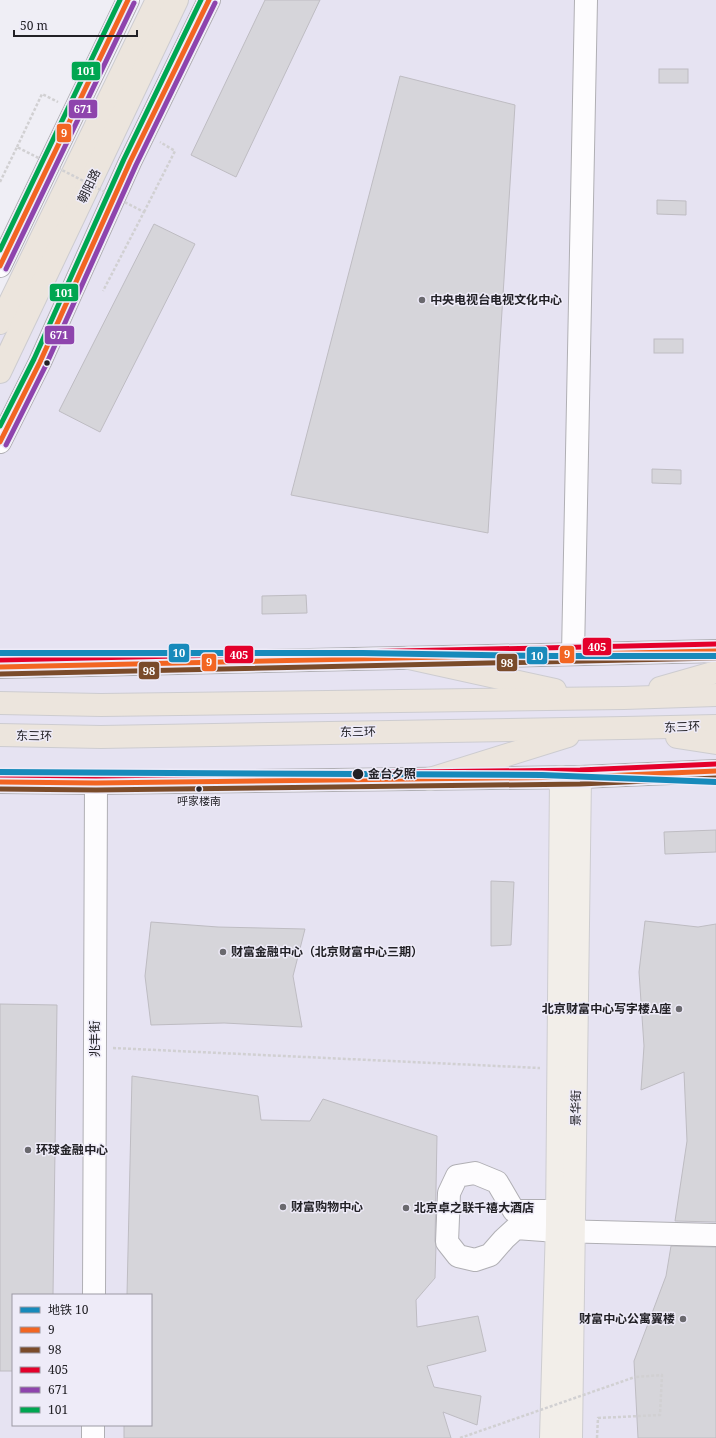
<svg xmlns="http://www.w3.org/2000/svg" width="716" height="1438" viewBox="0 0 716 1438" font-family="'Noto Serif','Noto Sans SC',serif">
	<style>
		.built { fill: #e6e3f2; fill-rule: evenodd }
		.building { fill: #d6d5da; stroke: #bebcc2 }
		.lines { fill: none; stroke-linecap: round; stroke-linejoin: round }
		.minor-casing { stroke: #b0afb4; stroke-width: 24 }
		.major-casing { stroke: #cdccd0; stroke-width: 24 }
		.highway-casing { stroke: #cdccd0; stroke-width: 24 }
		.path { stroke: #d1d0d2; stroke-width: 2.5; stroke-dasharray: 3 2; stroke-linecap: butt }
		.minor { stroke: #fdfcfe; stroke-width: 22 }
		.major { stroke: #f2eee9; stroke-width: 22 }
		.highway { stroke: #ece5dd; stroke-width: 22 }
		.path-bridge { stroke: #d1d0d2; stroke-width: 2.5; stroke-dasharray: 3 2; stroke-linecap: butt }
		.bus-1-casing { stroke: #eeebf8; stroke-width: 8 }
		.bus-2-casing { stroke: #eeebf8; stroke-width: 8 }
		.bus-3-casing { stroke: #eeebf8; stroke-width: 8 }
		.bus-4-casing { stroke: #eeebf8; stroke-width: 8 }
		.bus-5-casing { stroke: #eeebf8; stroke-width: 8 }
		.bus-1 { stroke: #f26522; stroke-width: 5 }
		.bus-2 { stroke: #7a4b2a; stroke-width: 5 }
		.bus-3 { stroke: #e4002b; stroke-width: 5 }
		.bus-4 { stroke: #8e44ad; stroke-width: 5 }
		.bus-5 { stroke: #00a651; stroke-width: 5 }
		.metro-1-casing { stroke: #eeebf8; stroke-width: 9 }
		.metro-1 { stroke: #178abb; stroke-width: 6 }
		.poi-dot { fill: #6a696e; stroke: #eeebf8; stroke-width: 1.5 }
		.bus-dot { fill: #222126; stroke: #eeebf8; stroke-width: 1.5 }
		.labels { text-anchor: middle; stroke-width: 3; stroke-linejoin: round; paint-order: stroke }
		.bus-label { font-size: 11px; fill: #222126; stroke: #eeebf8 }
		.street-label { font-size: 12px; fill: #222126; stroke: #eeebf8 }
		.poi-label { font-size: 12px; font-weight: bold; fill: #222126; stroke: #eeebf8; text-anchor: start }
		.stop-label { font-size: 12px; font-weight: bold; fill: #222126; stroke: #eeebf8; text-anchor: start }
		.line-badge { stroke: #eeebf8; stroke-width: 1.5 }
		.badge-label { font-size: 11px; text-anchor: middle; font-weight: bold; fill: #fff }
	</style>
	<rect width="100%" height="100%" fill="#efeef5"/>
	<path class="built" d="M 147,0 L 716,0 L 716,1438 L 0,1438 L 0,325 ZM 13,1295 L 151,1295 L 151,1425 L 13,1425 Z"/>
	<g class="building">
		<path d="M 265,0 L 320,0 L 236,177 L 191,155 Z"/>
		<rect x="659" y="69" width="29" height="14"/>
		<path d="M 400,76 L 515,105 L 488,533 L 291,495 Z"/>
		<path d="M 657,200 L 686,201 L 686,215 L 657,214 Z"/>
		<path d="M 154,224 L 195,244 L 100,432 L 59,411 Z"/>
		<rect x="654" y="339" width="29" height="14"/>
		<path d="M 652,469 L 681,470 L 681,484 L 652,483 Z"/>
		<path d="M 306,595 L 307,613 L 262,614 L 262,596 Z"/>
		<path d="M 716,830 L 716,852 L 665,854 L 664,832 Z"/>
		<path d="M 491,881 L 514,882 L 511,945 L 491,946 Z"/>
		<path d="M 645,921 L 698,927 L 716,924 L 716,1222 L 675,1221 L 687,1141 L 684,1072 L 641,1090 L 644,1046 L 639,972 Z"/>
		<path d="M 151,922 L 218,927 L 305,929 L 293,976 L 302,1027 L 224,1023 L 151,1025 L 145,976 Z"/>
		<path d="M 0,1004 L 57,1005 L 53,1295 L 13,1295 L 13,1371 L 0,1371 Z"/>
		<path d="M 132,1076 L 258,1096 L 261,1120 L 310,1121 L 323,1099 L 437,1136 L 435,1241 L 436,1246 L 435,1278 L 416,1300 L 417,1327 L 478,1316 L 486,1351 L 427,1366 L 434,1387 L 481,1396 L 477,1425 L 443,1412 L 451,1438 L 124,1438 L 124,1425 L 151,1425 L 151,1295 L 127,1295 Z"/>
		<path d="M 671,1246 L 716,1247 L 716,1438 L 638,1438 L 634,1361 L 666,1276 Z"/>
	</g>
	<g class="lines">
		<defs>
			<g id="minor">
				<path d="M 0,266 L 128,0"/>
				<path d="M 0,442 L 40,362 L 130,162 L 209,0"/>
				<path d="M 573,654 L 586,0"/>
				<path d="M 0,667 L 716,651"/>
				<path d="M 0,782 L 96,783 L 580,777 L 716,771"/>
				<path d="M 557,1211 L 514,1211 L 497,1182 L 475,1173 L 457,1176 L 449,1193 L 447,1242 L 458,1256 L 475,1260 L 490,1255 L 504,1239 L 516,1228 L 557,1231 L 716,1235"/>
				<path d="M 94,1295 L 96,783"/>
				<path d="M 93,1438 L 93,1425"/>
			</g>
			<g id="major">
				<path d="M 551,1438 L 557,1224 L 561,777"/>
				<path d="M 571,1438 L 580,777"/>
			</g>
			<g id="highway">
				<path d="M 0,323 L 157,0"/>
				<path d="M 0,372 L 177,0"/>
				<path d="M 409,658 L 555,690"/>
				<path d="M 660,688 L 716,672"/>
				<path d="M 0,703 L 101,705 L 624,698 L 716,695"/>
				<path d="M 0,735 L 101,737 L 624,728 L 716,726"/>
				<path d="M 677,737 L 716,743"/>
				<path d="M 430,779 L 568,736"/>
			</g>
		</defs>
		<use href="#minor" class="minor-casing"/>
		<use href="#major" class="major-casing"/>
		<use href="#highway" class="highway-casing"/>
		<g class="path">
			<path d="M 17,147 L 42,94 L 58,102"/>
			<path d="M 144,212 L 175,151 L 160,142"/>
			<path d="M 113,1048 L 540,1068"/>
			<path d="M 597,1438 L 598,1418 L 660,1415 L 662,1375 L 635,1377"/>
		</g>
		<use href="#minor" class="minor"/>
		<use href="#major" class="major"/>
		<use href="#highway" class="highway"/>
		<g class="path-bridge">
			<path d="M 0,182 L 17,147 L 144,212 L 103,291"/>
			<path d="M 460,1438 L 635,1377"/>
		</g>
		<defs>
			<g id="bus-1">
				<path d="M 0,266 L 128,0"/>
				<path d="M 0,442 L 40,362 L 130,162 L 209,0"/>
				<path d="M 0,667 L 716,651"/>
				<path d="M 0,782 L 96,783 L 580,777 L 716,771"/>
			</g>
			<g id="bus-2">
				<path d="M 0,674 L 716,658"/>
				<path d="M 0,789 L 96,790 L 580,784 L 716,778"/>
			</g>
			<g id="bus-3">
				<path d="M 0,660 L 716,644"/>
				<path d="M 0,775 L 96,776 L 580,770 L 716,764"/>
			</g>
			<g id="bus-4">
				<path d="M 6,269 L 134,3"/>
				<path d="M 6,445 L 46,365 L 136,165 L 215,3"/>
			</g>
			<g id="bus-5">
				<path d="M 0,250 L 120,0"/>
				<path d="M 0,426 L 34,359 L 124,159 L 201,0"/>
			</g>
		</defs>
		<use href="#bus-1" class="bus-1-casing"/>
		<use href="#bus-2" class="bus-2-casing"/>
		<use href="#bus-3" class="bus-3-casing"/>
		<use href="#bus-4" class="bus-4-casing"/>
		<use href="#bus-5" class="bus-5-casing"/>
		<use href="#bus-1" class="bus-1"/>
		<use href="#bus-2" class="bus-2"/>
		<use href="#bus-3" class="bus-3"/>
		<use href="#bus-4" class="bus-4"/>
		<use href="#bus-5" class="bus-5"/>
		<defs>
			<g id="metro-1">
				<path d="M 0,653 L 363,653 L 546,656 L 716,656"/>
				<path d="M 0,772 L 542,775 L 716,782"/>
			</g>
		</defs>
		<use href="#metro-1" class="metro-1-casing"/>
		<use href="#metro-1" class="metro-1"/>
	</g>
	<g class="poi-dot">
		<circle cx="422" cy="300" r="4"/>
		<circle cx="223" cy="952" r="4"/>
		<circle cx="679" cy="1009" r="4"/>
		<circle cx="28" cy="1150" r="4"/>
		<circle cx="283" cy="1207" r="4"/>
		<circle cx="406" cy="1208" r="4"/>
		<circle cx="683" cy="1319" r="4"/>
	</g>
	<g class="bus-dot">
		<circle cx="47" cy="363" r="3.5"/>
		<circle cx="358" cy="774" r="6"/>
		<circle cx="199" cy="789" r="3.5"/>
	</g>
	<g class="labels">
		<g class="bus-label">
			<text x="199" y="805">呼家楼南</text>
		</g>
		<g class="street-label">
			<text transform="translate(89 186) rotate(-64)" y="4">朝阳路</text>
			<text transform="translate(682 727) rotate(-2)" y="4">东三环</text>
			<text transform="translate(358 732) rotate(-1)" y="4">东三环</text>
			<text transform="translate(34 736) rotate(1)" y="4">东三环</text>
			<text transform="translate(95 1039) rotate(-90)" y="4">兆丰街</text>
			<text transform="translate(576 1108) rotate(-89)" y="4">景华街</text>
		</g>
		<g class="poi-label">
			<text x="430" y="304">中央电视台电视文化中心</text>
			<text x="231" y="956">财富金融中心（北京财富中心三期）</text>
			<text x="671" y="1013" text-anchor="end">北京财富中心写字楼A座</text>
			<text x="36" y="1154">环球金融中心</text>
			<text x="291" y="1211">财富购物中心</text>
			<text x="414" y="1212">北京卓之联千禧大酒店</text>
			<text x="675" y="1323" text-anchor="end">财富中心公寓翼楼</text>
		</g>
		<g class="stop-label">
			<text x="368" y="778">金台夕照</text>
		</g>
	</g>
	<g class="line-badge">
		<rect x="71" y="61" width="30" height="20" rx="4" fill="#00a651"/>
		<rect x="68" y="99" width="30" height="20" rx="4" fill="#8e44ad"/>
		<rect x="56" y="123" width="16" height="20" rx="4" fill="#f26522"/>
		<rect x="49" y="283" width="30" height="19" rx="4" fill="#00a651"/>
		<rect x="44" y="325" width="31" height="20" rx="4" fill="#8e44ad"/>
		<rect x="582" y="637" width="30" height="19" rx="4" fill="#e4002b"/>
		<rect x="168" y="643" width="22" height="20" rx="4" fill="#178abb"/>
		<rect x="559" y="645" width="16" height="19" rx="4" fill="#f26522"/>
		<rect x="224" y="645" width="30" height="19" rx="4" fill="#e4002b"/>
		<rect x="526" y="646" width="22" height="19" rx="4" fill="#178abb"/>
		<rect x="201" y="653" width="16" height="19" rx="4" fill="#f26522"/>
		<rect x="496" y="653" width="22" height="19" rx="4" fill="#7a4b2a"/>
		<rect x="138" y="661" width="22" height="19" rx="4" fill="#7a4b2a"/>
	</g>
	<g class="badge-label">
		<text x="86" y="75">101</text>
		<text x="83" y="113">671</text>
		<text x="64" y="137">9</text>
		<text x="64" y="297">101</text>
		<text x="59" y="339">671</text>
		<text x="597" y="651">405</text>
		<text x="179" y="657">10</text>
		<text x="567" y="658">9</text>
		<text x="239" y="659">405</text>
		<text x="537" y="660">10</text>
		<text x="209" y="666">9</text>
		<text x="507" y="667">98</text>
		<text x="149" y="675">98</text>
	</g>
	<rect x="12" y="1294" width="140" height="132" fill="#eeebf8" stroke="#9c9aa4"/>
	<rect x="20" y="1307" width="20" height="6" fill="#178abb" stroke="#9c9aa4"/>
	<text x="48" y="1314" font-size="12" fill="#222126">地铁 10</text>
	<rect x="20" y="1327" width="20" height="6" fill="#f26522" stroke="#9c9aa4"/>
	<text x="48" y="1334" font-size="12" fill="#222126">9</text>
	<rect x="20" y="1347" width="20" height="6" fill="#7a4b2a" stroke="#9c9aa4"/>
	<text x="48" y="1354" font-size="12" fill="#222126">98</text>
	<rect x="20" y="1367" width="20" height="6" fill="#e4002b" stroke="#9c9aa4"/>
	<text x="48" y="1374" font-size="12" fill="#222126">405</text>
	<rect x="20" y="1387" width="20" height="6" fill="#8e44ad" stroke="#9c9aa4"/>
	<text x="48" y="1394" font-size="12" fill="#222126">671</text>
	<rect x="20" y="1407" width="20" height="6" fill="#00a651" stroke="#9c9aa4"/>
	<text x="48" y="1414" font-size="12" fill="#222126">101</text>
	<path d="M14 30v6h123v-6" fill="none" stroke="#222126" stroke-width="2"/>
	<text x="20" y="30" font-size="12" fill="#222126" stroke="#eeebf8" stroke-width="3" paint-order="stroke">50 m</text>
</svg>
